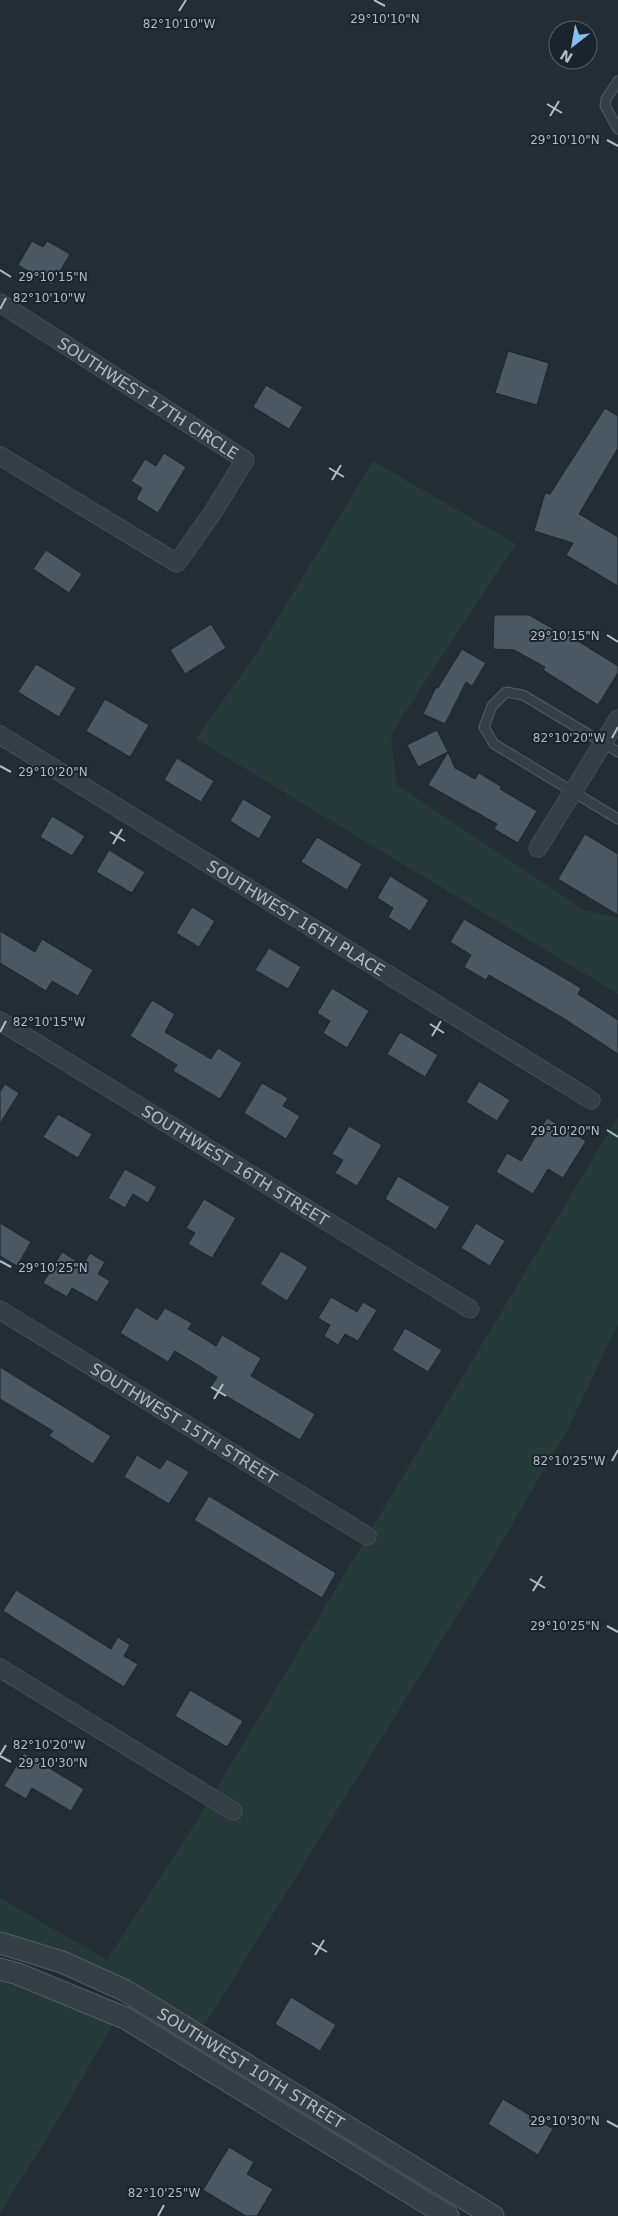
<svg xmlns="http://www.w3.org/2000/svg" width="618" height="2216" viewBox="0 0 618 2216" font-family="'DejaVu Sans',sans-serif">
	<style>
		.green { fill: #263b39 }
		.building { fill: #4a5862; stroke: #1c262e }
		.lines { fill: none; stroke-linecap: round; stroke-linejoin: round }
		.service-casing { stroke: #525d65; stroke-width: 11 }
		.minor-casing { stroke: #525d65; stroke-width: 19 }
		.tertiary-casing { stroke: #525d65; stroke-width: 23 }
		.service { stroke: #353f47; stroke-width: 9 }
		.minor { stroke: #353f47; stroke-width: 18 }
		.tertiary { stroke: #353f47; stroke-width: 21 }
		.ticks { fill: none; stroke: #afbac4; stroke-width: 2 }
		.labels { text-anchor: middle; stroke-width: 4; stroke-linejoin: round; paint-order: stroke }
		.street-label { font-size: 16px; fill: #afbac4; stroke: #1a242c }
		.ticks-label { font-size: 12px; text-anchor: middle; fill: #afbac4; stroke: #1a242c; stroke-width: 4; stroke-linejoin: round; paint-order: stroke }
	</style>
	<rect width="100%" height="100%" fill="#222d36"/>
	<g class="green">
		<path d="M 373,461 L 516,544 L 391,734 L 396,784 L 584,910 L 618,918 L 618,994 L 196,739 L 258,651 Z"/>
		<path d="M 618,1117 L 618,1324 L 567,1431 L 490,1562 L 206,2023 L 195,2022 L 129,1981 L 65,1952 L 0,1932 L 0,1898 L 107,1960 L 201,1814 Z"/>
		<path d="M 0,1980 L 113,2024 L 64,2110 L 0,2213 Z"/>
	</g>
	<g class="building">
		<path d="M 32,241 L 43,247 L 47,241 L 70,254 L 52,285 L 18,265 Z"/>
		<path d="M 508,351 L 549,363 L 537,405 L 495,393 Z"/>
		<path d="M 266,385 L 303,407 L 289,429 L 253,407 Z"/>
		<path d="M 605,408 L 618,416 L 618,448 L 579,514 L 618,537 L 618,586 L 566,555 L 573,543 L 534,531 L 545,493 L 550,494 Z"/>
		<path d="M 164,453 L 186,467 L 158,513 L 136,499 L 142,488 L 131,481 L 145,459 L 156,466 Z"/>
		<path d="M 46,550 L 82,574 L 69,593 L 33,569 Z"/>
		<path d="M 494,615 L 529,615 L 564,635 L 565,633 L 618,666 L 618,673 L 598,705 L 543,670 L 545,667 L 514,650 L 493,649 Z"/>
		<path d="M 211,624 L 226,648 L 185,674 L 170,650 Z"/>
		<path d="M 462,649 L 486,663 L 472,686 L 466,682 L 445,724 L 423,714 L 436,687 L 438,688 Z"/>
		<path d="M 36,664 L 76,688 L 59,717 L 18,692 Z"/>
		<path d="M 105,699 L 149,725 L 130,757 L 86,731 Z"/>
		<path d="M 437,730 L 448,752 L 418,767 L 407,745 Z"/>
		<path d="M 448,752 L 455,768 L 475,779 L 479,773 L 502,787 L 500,789 L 537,811 L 518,843 L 494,829 L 497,824 L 428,785 Z"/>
		<path d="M 177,758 L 214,781 L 201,802 L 164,780 Z"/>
		<path d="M 243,799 L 272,816 L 259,839 L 230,821 Z"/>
		<path d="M 52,816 L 85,836 L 72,856 L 40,837 Z"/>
		<path d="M 585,834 L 618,854 L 618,915 L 558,879 Z"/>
		<path d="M 317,837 L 362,864 L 347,890 L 301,862 Z"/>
		<path d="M 109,850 L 145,872 L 132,893 L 96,872 Z"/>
		<path d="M 390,876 L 429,900 L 410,931 L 388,917 L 393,908 L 377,898 Z"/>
		<path d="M 192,907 L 215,921 L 199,947 L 176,933 Z"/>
		<path d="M 464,919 L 581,988 L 578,994 L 618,1020 L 618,1054 L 563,1018 L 489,975 L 486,980 L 464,967 L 471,955 L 450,942 Z"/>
		<path d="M 0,931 L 35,952 L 42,939 L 93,970 L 78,996 L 52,981 L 46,991 L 0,963 Z"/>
		<path d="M 269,948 L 301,967 L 288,989 L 255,970 Z"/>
		<path d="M 332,988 L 369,1011 L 347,1048 L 323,1033 L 330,1021 L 317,1013 Z"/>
		<path d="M 152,1000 L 175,1014 L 165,1032 L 211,1059 L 218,1048 L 242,1063 L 220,1099 L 173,1071 L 177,1065 L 130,1036 Z"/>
		<path d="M 400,1032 L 438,1055 L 425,1077 L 387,1054 Z"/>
		<path d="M 479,1081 L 510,1100 L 497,1121 L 466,1102 Z"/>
		<path d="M 262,1083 L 288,1098 L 283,1106 L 300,1116 L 286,1139 L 244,1113 Z"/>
		<path d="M 5,1084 L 19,1093 L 0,1124 L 0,1092 Z"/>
		<path d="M 58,1114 L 92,1134 L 78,1158 L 43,1137 Z"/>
		<path d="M 547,1118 L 586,1141 L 563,1178 L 548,1169 L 533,1194 L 496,1172 L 507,1153 L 521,1161 Z"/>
		<path d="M 349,1126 L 382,1145 L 357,1186 L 335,1173 L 343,1160 L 332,1154 Z"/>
		<path d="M 125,1169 L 157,1187 L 148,1203 L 133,1194 L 125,1208 L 108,1198 Z"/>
		<path d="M 398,1176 L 450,1207 L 436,1230 L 385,1199 Z"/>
		<path d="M 204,1199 L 236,1218 L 212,1258 L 188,1244 L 195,1233 L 186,1228 Z"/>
		<path d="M 0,1223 L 31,1242 L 17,1266 L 0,1256 Z"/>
		<path d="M 476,1223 L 505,1241 L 490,1266 L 461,1248 Z"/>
		<path d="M 281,1251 L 308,1267 L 287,1301 L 260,1284 Z"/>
		<path d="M 62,1252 L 83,1265 L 90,1253 L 105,1262 L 98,1274 L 110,1281 L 97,1302 L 72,1288 L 67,1297 L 43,1283 Z"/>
		<path d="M 331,1297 L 357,1312 L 363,1302 L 377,1310 L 358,1341 L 345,1334 L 338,1345 L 324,1336 L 330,1325 L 318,1318 Z"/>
		<path d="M 136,1307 L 157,1320 L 165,1308 L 192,1323 L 188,1329 L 216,1346 L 222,1335 L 261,1358 L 251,1376 L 315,1414 L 300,1440 L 211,1387 L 217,1377 L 175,1351 L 168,1362 L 120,1333 Z"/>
		<path d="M 405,1328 L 442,1350 L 428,1372 L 392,1350 Z"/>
		<path d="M 0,1367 L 111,1436 L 93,1464 L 49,1436 L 53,1431 L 0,1399 Z"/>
		<path d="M 137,1455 L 160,1469 L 167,1459 L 189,1472 L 169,1504 L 124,1477 Z"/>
		<path d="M 209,1496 L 336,1573 L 322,1598 L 194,1520 Z"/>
		<path d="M 16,1590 L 111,1649 L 118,1637 L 130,1645 L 124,1656 L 138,1664 L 124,1687 L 3,1611 Z"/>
		<path d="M 190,1690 L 243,1721 L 227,1747 L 175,1716 Z"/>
		<path d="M 24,1753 L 84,1789 L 71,1811 L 32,1788 L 26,1799 L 4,1786 Z"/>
		<path d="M 291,1997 L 336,2025 L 320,2051 L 275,2024 Z"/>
		<path d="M 503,2099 L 553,2129 L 538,2155 L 488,2124 Z"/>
		<path d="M 229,2147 L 254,2162 L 247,2174 L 273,2189 L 257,2216 L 246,2216 L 203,2190 Z"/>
	</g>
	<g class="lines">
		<defs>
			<g id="service">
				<path d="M 618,81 L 606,99 L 605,106 L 618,129"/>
				<path d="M 618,752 L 523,695 L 506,692 L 492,706 L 484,727 L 494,744 L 618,819"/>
			</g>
			<g id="minor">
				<path id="s1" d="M 0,303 L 245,460 L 213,512 L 177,563 L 0,456"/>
				<path id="s2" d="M 0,735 L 591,1100"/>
				<path d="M 538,848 L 618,719"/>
				<path id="s3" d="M 0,1021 L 470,1309"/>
				<path id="s4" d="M 0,1310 L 367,1536"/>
				<path d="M 0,1668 L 233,1811"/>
			</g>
			<g id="tertiary">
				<path id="s5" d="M 0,1943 L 62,1962 L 124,1990 L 493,2216"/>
				<path d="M 0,1969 L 18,1974 L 125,2018 L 448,2216"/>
			</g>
		</defs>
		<use href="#service" class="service-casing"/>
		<use href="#minor" class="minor-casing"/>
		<use href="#tertiary" class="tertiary-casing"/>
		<use href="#service" class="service"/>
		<use href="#minor" class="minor"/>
		<use href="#tertiary" class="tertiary"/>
	</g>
	<path class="ticks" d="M 374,0 L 385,6M 179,11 L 186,0M 547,104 L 562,113M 550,116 L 559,101M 607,140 L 618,146M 0,270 L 11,277M 0,309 L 6,298M 329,468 L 344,477M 332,480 L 341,465M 607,635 L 618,642M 612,738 L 618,727M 0,766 L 11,772M 110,832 L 125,841M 113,844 L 122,829M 430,1024 L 444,1033M 0,1032 L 6,1021M 432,1036 L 441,1021M 607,1130 L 618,1137M 0,1261 L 11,1267M 211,1387 L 226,1396M 214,1399 L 223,1384M 612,1461 L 618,1450M 530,1579 L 545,1588M 533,1591 L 542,1576M 607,1626 L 618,1632M 0,1755 L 6,1745M 0,1756 L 11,1762M 312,1943 L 327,1952M 315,1955 L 324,1940M 607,2121 L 618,2127M 158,2216 L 164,2205"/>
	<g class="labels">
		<g class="street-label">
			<text dy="6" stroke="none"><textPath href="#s1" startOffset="176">SOUTHWEST 17TH CIRCLE</textPath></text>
			<text dy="6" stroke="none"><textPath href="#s2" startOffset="348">SOUTHWEST 16TH PLACE</textPath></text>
			<text dy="6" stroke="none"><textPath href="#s3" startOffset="276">SOUTHWEST 16TH STREET</textPath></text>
			<text dy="6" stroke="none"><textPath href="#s4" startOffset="216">SOUTHWEST 15TH STREET</textPath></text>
			<text dy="6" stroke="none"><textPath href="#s5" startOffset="282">SOUTHWEST 10TH STREET</textPath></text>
		</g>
	</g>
	<g class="ticks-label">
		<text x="385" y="23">29°10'10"N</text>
		<text x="179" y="28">82°10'10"W</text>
		<text x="565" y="144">29°10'10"N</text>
		<text x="53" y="281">29°10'15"N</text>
		<text x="49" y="302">82°10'10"W</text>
		<text x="565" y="640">29°10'15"N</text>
		<text x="569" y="742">82°10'20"W</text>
		<text x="53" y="776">29°10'20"N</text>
		<text x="49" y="1026">82°10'15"W</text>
		<text x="565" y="1135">29°10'20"N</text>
		<text x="53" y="1272">29°10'25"N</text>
		<text x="569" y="1465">82°10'25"W</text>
		<text x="565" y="1630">29°10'25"N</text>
		<text x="49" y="1749">82°10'20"W</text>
		<text x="53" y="1767">29°10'30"N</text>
		<text x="565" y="2125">29°10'30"N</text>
		<text x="164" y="2197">82°10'25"W</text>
	</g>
	<g transform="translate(573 45) rotate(211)"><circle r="24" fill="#1a242c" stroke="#566069"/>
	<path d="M0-4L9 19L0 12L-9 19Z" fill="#87bdf1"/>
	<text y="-8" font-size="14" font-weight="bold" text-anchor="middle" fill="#afbac4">N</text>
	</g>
</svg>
